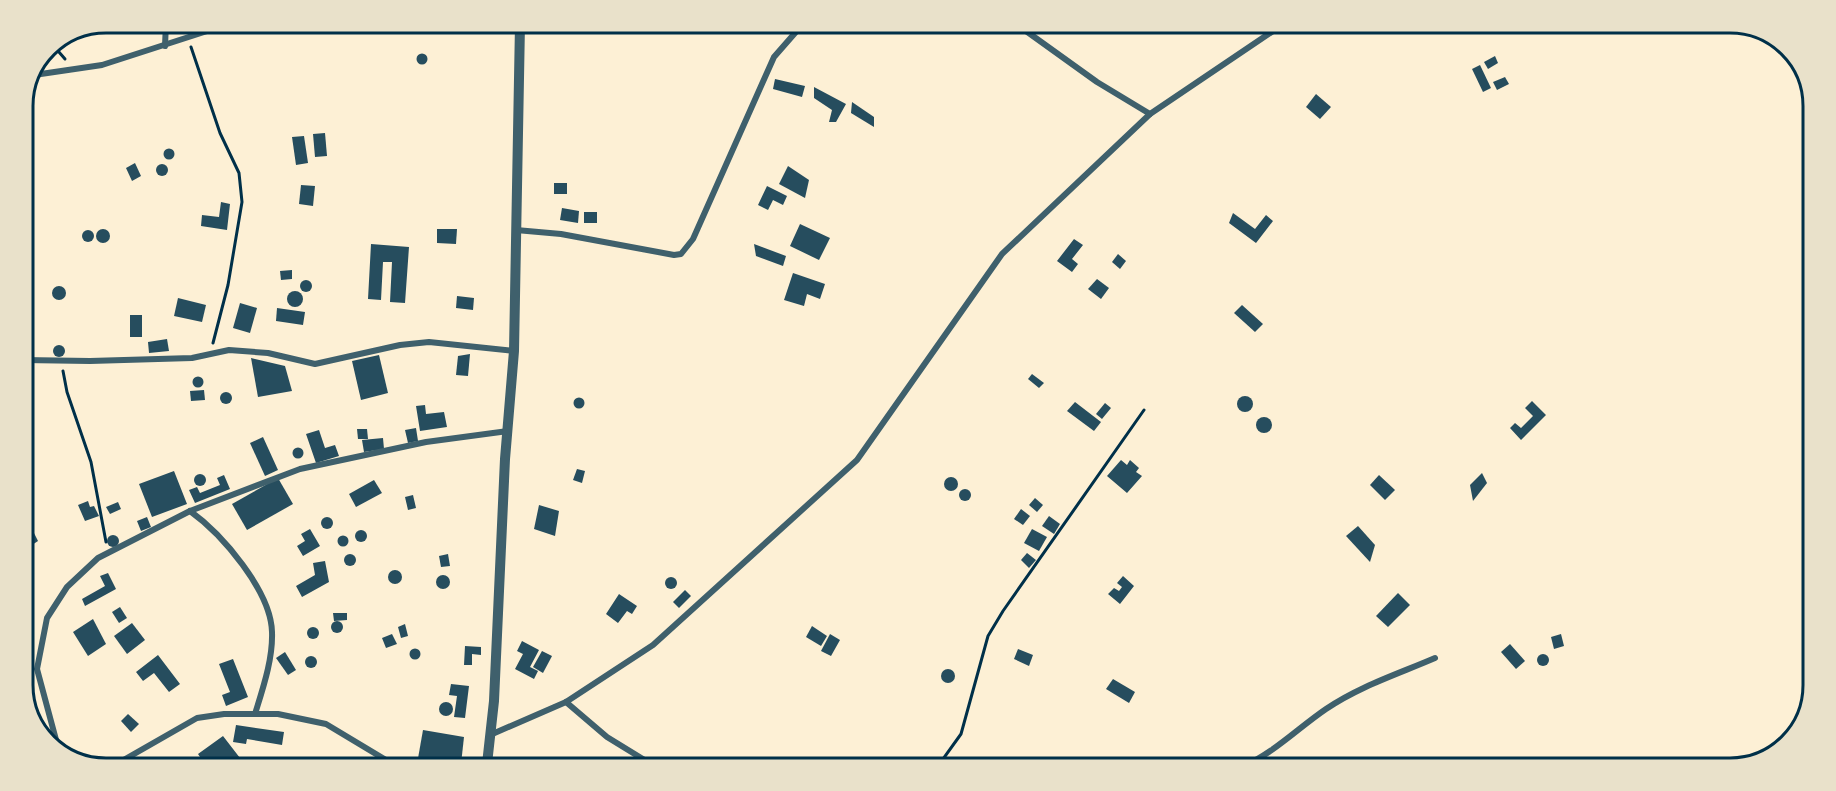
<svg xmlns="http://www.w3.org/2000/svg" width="1836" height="791" viewBox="0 0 1836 791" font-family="'Asap Condensed',sans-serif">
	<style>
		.building { fill: #264d5e }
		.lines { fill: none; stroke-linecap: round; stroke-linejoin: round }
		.path { stroke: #003049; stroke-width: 3 }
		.minor { stroke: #3f606c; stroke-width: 6 }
		.tertiary { stroke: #3f606c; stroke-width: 10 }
		.rim { fill: none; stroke: #003049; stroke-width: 3 }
	</style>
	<rect width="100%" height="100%" fill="#fdf0d5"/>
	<g class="building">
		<circle cx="422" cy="59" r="5.5"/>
		<path d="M 1495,56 L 1498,63 L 1488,69 L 1484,62 Z"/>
		<path d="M 1480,65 L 1491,88 L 1483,92 L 1472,69 Z"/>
		<path d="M 1505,77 L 1509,84 L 1497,90 L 1493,82 Z"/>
		<path d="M 775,79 L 805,86 L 802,97 L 773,89 Z"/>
		<path d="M 814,87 L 846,104 L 836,122 L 829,122 L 832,110 L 814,98 Z"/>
		<path d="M 1316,94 L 1331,107 L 1320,119 L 1306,107 Z"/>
		<path d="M 852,102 L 874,117 L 874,127 L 851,113 Z"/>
		<path d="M 325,133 L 327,156 L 315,157 L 313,134 Z"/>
		<path d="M 304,136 L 308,163 L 296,165 L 292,137 Z"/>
		<circle cx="169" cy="154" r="5.5"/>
		<path d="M 135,163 L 141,176 L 132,181 L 126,168 Z"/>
		<circle cx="162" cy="170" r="6"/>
		<path d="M 788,166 L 809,180 L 805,198 L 779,184 Z"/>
		<rect x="554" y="183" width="13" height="11"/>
		<path d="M 301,185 L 315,186 L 313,206 L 299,204 Z"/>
		<path d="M 767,186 L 787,196 L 783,205 L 773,200 L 768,210 L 758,205 Z"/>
		<path d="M 221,202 L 230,204 L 227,230 L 201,226 L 202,215 L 219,217 Z"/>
		<path d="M 562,208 L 579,211 L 578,223 L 560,220 Z"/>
		<rect x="584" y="212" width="13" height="11"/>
		<path d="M 1233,213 L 1255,229 L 1266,215 L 1273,221 L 1256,243 L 1229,223 Z"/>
		<path d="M 800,224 L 830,238 L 819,260 L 790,246 Z"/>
		<path d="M 437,229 L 457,229 L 456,244 L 437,243 Z"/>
		<circle cx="103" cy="236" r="7"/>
		<circle cx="88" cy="236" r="6"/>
		<path d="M 1074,239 L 1083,245 L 1072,259 L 1078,264 L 1072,272 L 1057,261 Z"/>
		<path d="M 371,244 L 409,247 L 405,303 L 390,302 L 392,262 L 383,262 L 381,300 L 368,299 Z"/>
		<path d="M 754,244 L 786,256 L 783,266 L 756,256 Z"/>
		<path d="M 1118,254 L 1126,261 L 1120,269 L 1112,262 Z"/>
		<path d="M 292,270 L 292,279 L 281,280 L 280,271 Z"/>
		<path d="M 793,273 L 825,284 L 820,299 L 807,294 L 804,306 L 784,300 Z"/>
		<path d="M 1097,279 L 1109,288 L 1101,299 L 1088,289 Z"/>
		<circle cx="306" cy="286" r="6"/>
		<circle cx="59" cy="293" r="7"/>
		<circle cx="295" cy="299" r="8"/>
		<path d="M 457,296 L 474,298 L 473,310 L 456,308 Z"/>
		<path d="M 178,298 L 206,305 L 202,322 L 174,316 Z"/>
		<path d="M 240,303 L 257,308 L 250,333 L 233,328 Z"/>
		<path d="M 1242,305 L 1263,324 L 1255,332 L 1234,313 Z"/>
		<path d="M 277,308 L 305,312 L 303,325 L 276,321 Z"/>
		<rect x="130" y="315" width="12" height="22"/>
		<path d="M 167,339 L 169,351 L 149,353 L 148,342 Z"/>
		<circle cx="59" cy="351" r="6"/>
		<path d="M 470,354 L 468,376 L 456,375 L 458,356 Z"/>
		<path d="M 379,355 L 388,393 L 361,400 L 352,361 Z"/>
		<path d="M 251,358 L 285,366 L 292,391 L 258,397 Z"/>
		<path d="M 1032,374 L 1044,383 L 1039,388 L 1028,379 Z"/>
		<circle cx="198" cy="382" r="5.5"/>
		<path d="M 204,390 L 205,400 L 191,401 L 190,391 Z"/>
		<circle cx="226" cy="398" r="6"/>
		<circle cx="1245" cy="404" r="8"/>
		<circle cx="579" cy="403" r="5.5"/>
		<path d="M 1532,401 L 1546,415 L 1521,440 L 1510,428 L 1515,423 L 1521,428 L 1533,416 L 1525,408 Z"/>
		<path d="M 1075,402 L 1101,422 L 1094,431 L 1067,411 Z"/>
		<path d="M 1105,403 L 1111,408 L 1102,419 L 1096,414 Z"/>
		<path d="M 425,405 L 426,414 L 444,412 L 447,427 L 420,431 L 416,406 Z"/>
		<circle cx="1264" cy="425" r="8"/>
		<path d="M 416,428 L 418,441 L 408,443 L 405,430 Z"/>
		<path d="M 357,429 L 367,429 L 368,439 L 358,439 Z"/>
		<path d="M 319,430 L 325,448 L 335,445 L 339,456 L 316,463 L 306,434 Z"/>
		<path d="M 263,437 L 278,470 L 265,476 L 250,443 Z"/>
		<path d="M 383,438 L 384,449 L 364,452 L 362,440 Z"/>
		<circle cx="298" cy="453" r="5.5"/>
		<path d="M 1121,460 L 1127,465 L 1130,460 L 1139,468 L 1136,472 L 1142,476 L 1127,493 L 1107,476 Z"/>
		<path d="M 577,469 L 585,471 L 582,483 L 573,480 Z"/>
		<path d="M 174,471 L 187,504 L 152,517 L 139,484 Z"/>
		<path d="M 1482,473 L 1487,483 L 1473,501 L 1470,485 Z"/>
		<circle cx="200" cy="480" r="6"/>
		<path d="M 224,475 L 230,489 L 195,503 L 189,490 L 197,487 L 200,493 L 220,485 L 217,478 Z"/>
		<path d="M 1379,475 L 1395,490 L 1385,500 L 1370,485 Z"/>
		<circle cx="951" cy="484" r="7"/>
		<path d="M 278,478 L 293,504 L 247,530 L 232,504 Z"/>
		<path d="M 374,480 L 382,493 L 356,507 L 349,494 Z"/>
		<circle cx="965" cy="495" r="6"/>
		<path d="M 413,495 L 416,508 L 408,510 L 405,497 Z"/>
		<path d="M 1035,498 L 1043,505 L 1037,512 L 1029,505 Z"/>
		<path d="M 88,501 L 90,507 L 94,506 L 99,516 L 85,521 L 78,505 Z"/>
		<path d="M 118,502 L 121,509 L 110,514 L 106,507 Z"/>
		<path d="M 539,505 L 559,511 L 555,536 L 534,529 Z"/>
		<path d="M 1021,509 L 1030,516 L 1023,525 L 1014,519 Z"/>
		<path d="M 1049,516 L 1060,524 L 1054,534 L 1042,526 Z"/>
		<circle cx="327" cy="523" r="6"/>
		<path d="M 147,517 L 151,527 L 141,531 L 137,521 Z"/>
		<path d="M 1358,526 L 1375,545 L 1370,562 L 1346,536 Z"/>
		<path d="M 32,529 L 38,541 L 29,547 L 23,534 Z"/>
		<path d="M 310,529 L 320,546 L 303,556 L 297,546 L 305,541 L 301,534 Z"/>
		<path d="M 1032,529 L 1047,537 L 1039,551 L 1024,543 Z"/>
		<circle cx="361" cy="536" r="6"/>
		<circle cx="113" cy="541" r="6"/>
		<circle cx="343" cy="541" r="5.5"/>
		<path d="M 1027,553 L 1036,560 L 1029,568 L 1021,560 Z"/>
		<path d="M 448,554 L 450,566 L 441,567 L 439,556 Z"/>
		<circle cx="350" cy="560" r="6"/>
		<path d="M 325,561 L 329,582 L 302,597 L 296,586 L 315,575 L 313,563 Z"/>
		<circle cx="395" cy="577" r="7"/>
		<path d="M 108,573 L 116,589 L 85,606 L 82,599 L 105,586 L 100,576 Z"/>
		<circle cx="443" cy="582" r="7"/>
		<path d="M 1123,576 L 1134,586 L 1120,604 L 1108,594 L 1114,588 L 1119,591 L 1122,587 L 1117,583 Z"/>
		<circle cx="671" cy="583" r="6"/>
		<path d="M 685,590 L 691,596 L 679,608 L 673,602 Z"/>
		<path d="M 1398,593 L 1410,605 L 1388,627 L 1376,616 Z"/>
		<path d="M 619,594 L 637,606 L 632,614 L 627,611 L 618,623 L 606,614 Z"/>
		<path d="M 120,607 L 127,618 L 119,623 L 112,612 Z"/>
		<path d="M 333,613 L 347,613 L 347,620 L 334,621 Z"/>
		<path d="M 93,619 L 106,644 L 88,656 L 73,632 Z"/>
		<circle cx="337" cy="627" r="6"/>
		<path d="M 132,623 L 145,640 L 127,654 L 114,636 Z"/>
		<path d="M 405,624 L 408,636 L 401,638 L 398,627 Z"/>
		<path d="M 812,626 L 827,636 L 821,646 L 806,637 Z"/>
		<circle cx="313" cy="633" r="6"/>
		<path d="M 392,634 L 397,644 L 386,648 L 382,638 Z"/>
		<path d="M 830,634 L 840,640 L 831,656 L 821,651 Z"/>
		<path d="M 1561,634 L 1564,646 L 1554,649 L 1551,637 Z"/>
		<path d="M 522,641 L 539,650 L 530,667 L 538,671 L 534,679 L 515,669 L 523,654 L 517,651 Z"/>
		<path d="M 1510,644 L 1525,661 L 1516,669 L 1501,652 Z"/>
		<path d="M 465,646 L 481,647 L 481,655 L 472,654 L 472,665 L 464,665 Z"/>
		<circle cx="415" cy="654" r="5.5"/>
		<path d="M 1018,649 L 1033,655 L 1029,666 L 1014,659 Z"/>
		<path d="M 542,651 L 552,656 L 543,673 L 533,667 Z"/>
		<path d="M 285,652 L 296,670 L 288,675 L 276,658 Z"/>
		<circle cx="1543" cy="660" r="6"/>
		<path d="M 158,655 L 180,684 L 169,692 L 154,673 L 143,681 L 136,672 Z"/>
		<circle cx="311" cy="662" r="6"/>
		<path d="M 233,659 L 248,697 L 226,706 L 222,695 L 230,692 L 219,664 Z"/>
		<circle cx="948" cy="676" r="7"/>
		<path d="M 1113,679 L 1135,692 L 1129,703 L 1106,689 Z"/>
		<path d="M 451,684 L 469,686 L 465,718 L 454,717 L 457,696 L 449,695 Z"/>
		<circle cx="446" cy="709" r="7"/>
		<path d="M 128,714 L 139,724 L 131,732 L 121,721 Z"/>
		<path d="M 236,725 L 284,732 L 282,745 L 247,739 L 246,744 L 233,742 Z"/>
		<path d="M 423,730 L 464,737 L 461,764 L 417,764 Z"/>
		<path d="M 223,736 L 240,758 L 233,763 L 226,760 L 222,763 L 204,763 L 198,754 Z"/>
	</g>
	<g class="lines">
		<g class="path">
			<path d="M 52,44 L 65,59"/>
			<path d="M 191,47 L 220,133 L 239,173 L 242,202 L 228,285 L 213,343"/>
			<path d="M 63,371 L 67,392 L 91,462 L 106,542"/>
			<path d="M 938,766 L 961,734 L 988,636 L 1003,611 L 1144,410"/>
		</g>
		<g class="minor">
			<path d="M 1019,26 L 1097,82 L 1150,114"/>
			<path d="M 165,46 L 166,23"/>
			<path d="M 34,75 L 102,65 L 232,23"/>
			<path d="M 516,230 L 561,234 L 674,255 L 681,254 L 693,239 L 774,57 L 802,25"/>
			<path d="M 23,360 L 90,361 L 192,358 L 229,350 L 268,353 L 315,364 L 400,345 L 429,342 L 514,351"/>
			<path d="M 190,511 C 222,534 271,591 272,632 C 273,659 263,688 255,714"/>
			<path d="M 566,702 L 607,737 L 651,764"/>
			<path d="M 490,735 L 566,702 L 653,645 L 857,460 L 1002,254 L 1150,114 L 1279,27"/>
			<path d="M 59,751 L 37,669 L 47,618 L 67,587 L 98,558 L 190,511 L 300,469 L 426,442 L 508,431"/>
			<path d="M 120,762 L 197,718 L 224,714 L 278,714 L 326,724 L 391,763"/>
			<path d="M 1242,767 C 1274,753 1298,728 1326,709 C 1360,686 1398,674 1435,658"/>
		</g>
		<path class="tertiary" d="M 487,764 L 494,701 L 505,459 L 514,351 L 520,24"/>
	</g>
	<path d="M0 0H1836V791H0ZM106 33H1730A73 73 0 0 1 1803 106V685A73 73 0 0 1 1730 758H106A73 73 0 0 1 33 685V106A73 73 0 0 1 106 33Z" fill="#e9e1ca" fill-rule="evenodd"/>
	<path class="rim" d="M106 33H1730A73 73 0 0 1 1803 106V685A73 73 0 0 1 1730 758H106A73 73 0 0 1 33 685V106A73 73 0 0 1 106 33Z"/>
</svg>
